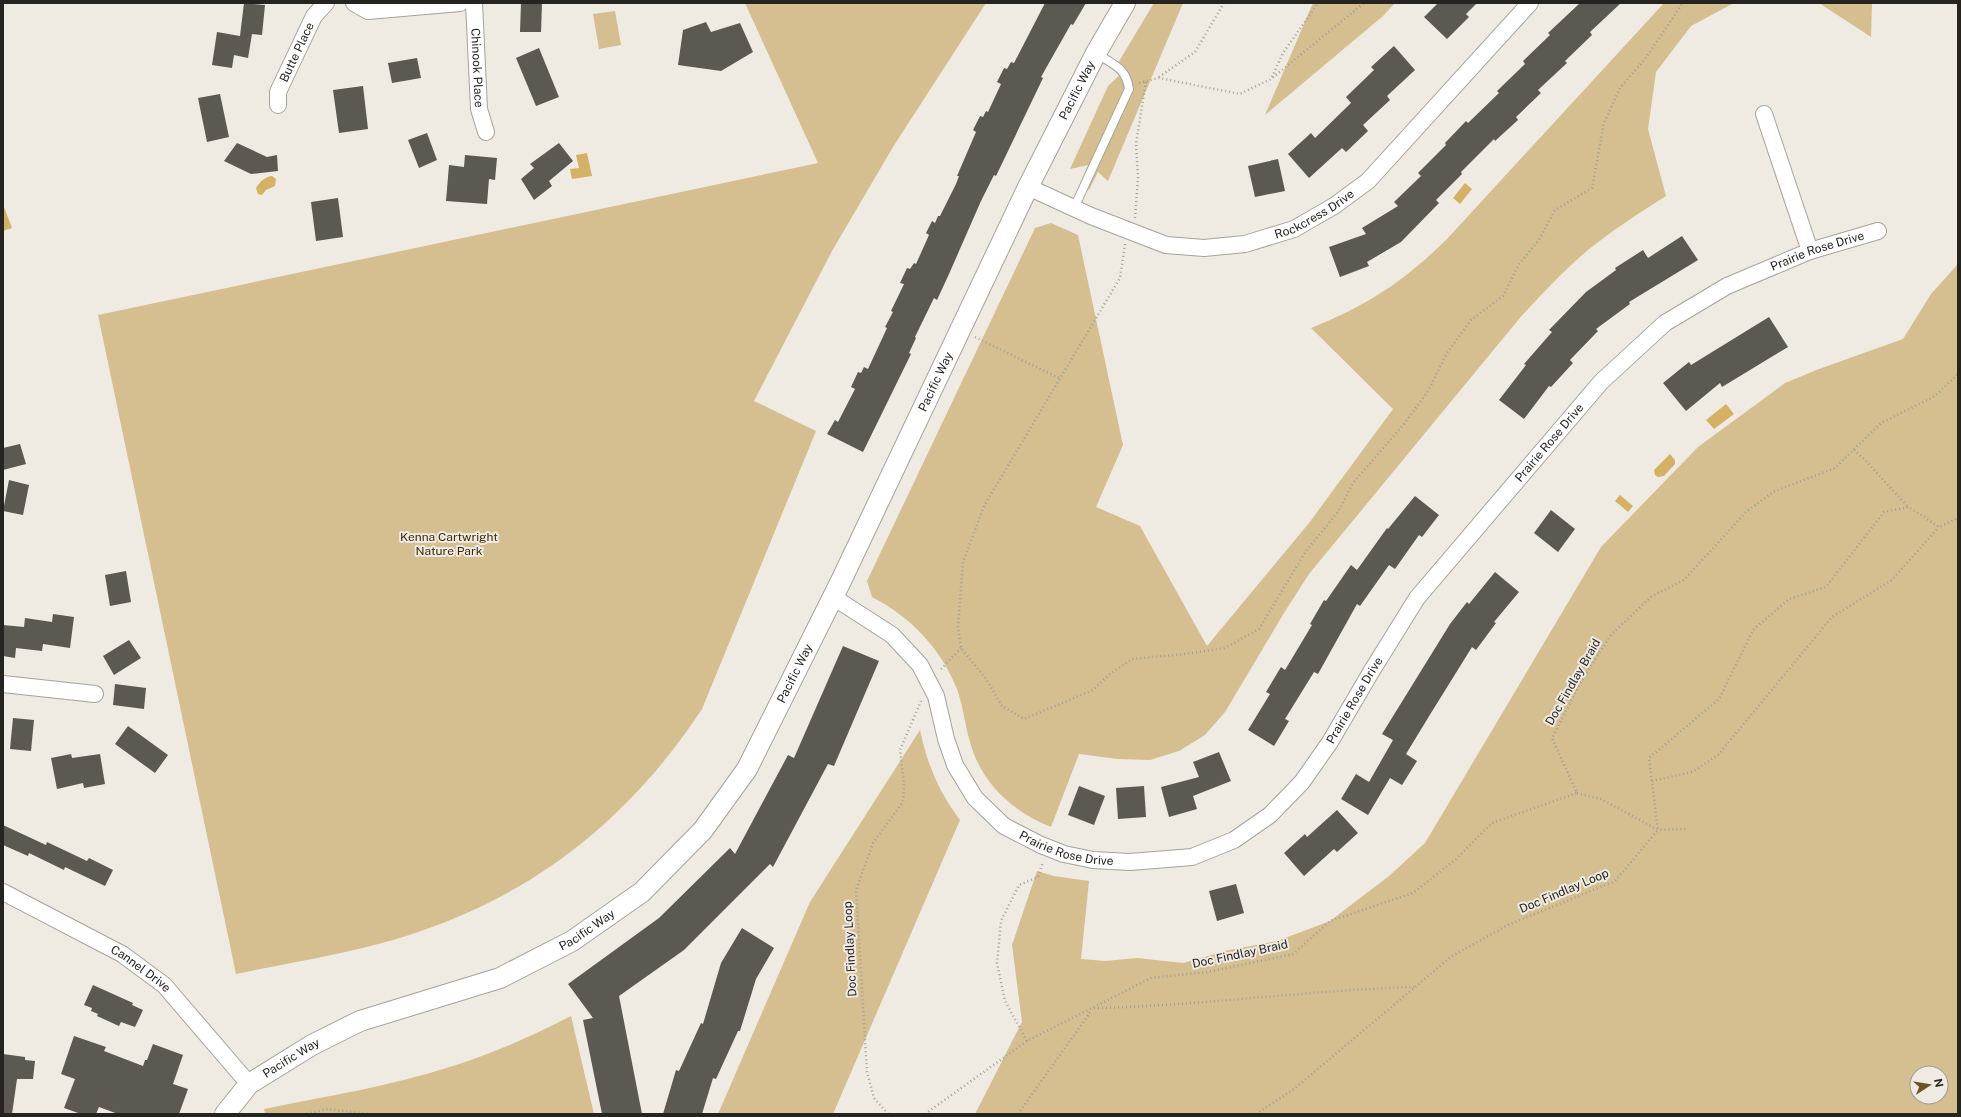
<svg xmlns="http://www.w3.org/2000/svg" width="1961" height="1117" viewBox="0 0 1961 1117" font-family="'Public Sans',sans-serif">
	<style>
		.green { fill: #d5be90; fill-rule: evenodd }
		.water { fill: #d5b165 }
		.building { fill: #5c5852 }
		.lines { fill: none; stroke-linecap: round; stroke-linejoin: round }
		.service-casing { stroke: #a6a29b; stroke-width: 10 }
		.minor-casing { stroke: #a6a29b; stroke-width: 18 }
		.tertiary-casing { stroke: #a6a29b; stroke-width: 22 }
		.path { stroke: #a29f99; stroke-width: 2.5; stroke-dasharray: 1 3; stroke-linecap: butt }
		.service { stroke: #fff; stroke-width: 8 }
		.minor { stroke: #fff; stroke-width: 16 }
		.tertiary { stroke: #fff; stroke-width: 20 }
		.labels { text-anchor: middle; stroke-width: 4; stroke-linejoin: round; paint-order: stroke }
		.street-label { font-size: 12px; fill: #262421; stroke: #efebe3 }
		.park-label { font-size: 12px; fill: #3b2c09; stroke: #efebe3 }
	</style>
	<rect width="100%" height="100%" fill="#efebe3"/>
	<g class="green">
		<path d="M 745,3 L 986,3 L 893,147 L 832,251 L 754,401 L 816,431 L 702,709 C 633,814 541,890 421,931 C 362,952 297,961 236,974 L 98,315 L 818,163 Z"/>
		<path d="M 1154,3 L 1183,3 L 1108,181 L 1098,172 L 1089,190 L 1079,186 L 1088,165 L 1070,169 L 1108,86 L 1124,71 L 1118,63 Z"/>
		<path d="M 1313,3 L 1395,3 L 1383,16 L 1265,115 Z"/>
		<path d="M 1664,3 L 1734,3 L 1691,26 L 1656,72 L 1648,129 L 1666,196 C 1639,213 1613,230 1588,250 C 1563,271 1541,295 1519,319 L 1309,574 L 1284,613 L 1225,712 L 1205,735 L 1179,751 L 1150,760 L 1118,759 L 1079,754 L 1051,827 C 1013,812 981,783 970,742 C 965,725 963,706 957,689 C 941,649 911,617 872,597 L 867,581 L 1035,228 L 1051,223 L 1078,235 L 1123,445 L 1096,507 L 1140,526 L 1207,646 L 1309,523 L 1393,409 L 1311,328 C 1368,305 1403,282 1447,239 Z"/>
		<path d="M 1819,3 L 1872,3 L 1871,37 Z"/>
		<path d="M 615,11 L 621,45 L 599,49 L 593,14 Z"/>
		<path d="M 1958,264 L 1958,1114 L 975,1114 L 1022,1022 L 1012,945 L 1037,871 L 1054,876 L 1089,881 L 1081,959 L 1105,961 L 1137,958 L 1183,963 L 1229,950 L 1277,941 L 1330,921 L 1389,876 L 1425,843 L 1601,547 L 1698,447 L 1785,383 L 1819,369 L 1903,339 L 1931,294 ZM 1917,1073 L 1941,1073 L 1941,1097 L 1917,1097 Z"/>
		<path d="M 920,730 C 927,764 939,792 960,820 L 833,1114 L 718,1114 L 810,902 Z"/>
		<path d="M 571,1016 L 594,1114 L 265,1114 L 264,1109 C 327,1096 392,1086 453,1066 C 494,1053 532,1036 571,1016 Z"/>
	</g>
	<g class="water">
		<path d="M 587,153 L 592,176 L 572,179 L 570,169 L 579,168 L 576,155 Z"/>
		<path d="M 272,176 L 276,179 L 275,186 L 266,190 L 262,195 L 258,194 L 256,188 C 260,182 264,177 272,176 Z"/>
		<path d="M 1465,183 L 1472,189 L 1460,204 L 1453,198 Z"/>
		<path d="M 3,207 L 4,207 L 12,228 L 3,231 Z"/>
		<path d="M 1726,404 L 1734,414 L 1714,429 L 1706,420 Z"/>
		<path d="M 1670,454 L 1675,460 L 1675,464 L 1664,476 L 1658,477 L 1655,475 L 1654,470 Z"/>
		<path d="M 1620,495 L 1633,506 L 1628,512 L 1615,501 Z"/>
	</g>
	<g class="building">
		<path d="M 244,3 L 265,5 L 262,35 L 252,34 L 248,58 L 234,55 L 232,68 L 212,65 L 217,32 L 240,36 Z"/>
		<path d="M 521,3 L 542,3 L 541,32 L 520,32 Z"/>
		<path d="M 1045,3 L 1086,3 L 1073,25 L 1071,24 L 1041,77 L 1043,78 L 996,176 L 994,175 L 981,201 L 949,274 L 937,300 L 934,298 L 915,337 L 916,338 L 909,353 L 911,354 L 863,452 L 827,434 L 835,420 L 838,422 L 855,389 L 851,387 L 858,372 L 861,373 L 864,367 L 868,369 L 887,328 L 885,327 L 893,312 L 891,311 L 904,284 L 900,283 L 907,268 L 910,269 L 914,263 L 916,264 L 929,235 L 926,233 L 932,221 L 935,223 L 938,216 L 940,216 L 956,184 L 959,176 L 957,176 L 976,132 L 973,130 L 980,116 L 983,117 L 986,111 L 988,112 L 1001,84 L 997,82 L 1004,68 L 1007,69 L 1011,62 L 1014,63 Z"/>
		<path d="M 1438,3 L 1477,3 L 1466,14 L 1469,17 L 1447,39 L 1424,17 Z"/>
		<path d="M 1580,3 L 1621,3 L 1590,32 L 1592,35 L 1565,61 L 1567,63 L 1538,90 L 1541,93 L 1516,117 L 1518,120 L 1495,141 L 1494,139 L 1461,172 L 1462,174 L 1436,200 L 1439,203 L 1401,242 L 1367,262 L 1369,266 L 1340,277 L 1329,247 L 1366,234 L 1362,228 L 1398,206 L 1394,202 L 1421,176 L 1418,173 L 1446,145 L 1445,143 L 1466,121 L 1468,123 L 1499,93 L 1497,91 L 1525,64 L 1523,61 L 1550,35 L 1548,33 Z"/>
		<path d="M 706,22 L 711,32 L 740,23 L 753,52 L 721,71 L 678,65 L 683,30 Z"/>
		<path d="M 1394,46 L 1415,70 L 1387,96 L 1390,100 L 1363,125 L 1368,131 L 1346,152 L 1342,148 L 1309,178 L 1288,154 L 1311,133 L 1315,138 L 1351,103 L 1346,97 L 1374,70 L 1371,67 Z"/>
		<path d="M 539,48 L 559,97 L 536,106 L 516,58 Z"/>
		<path d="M 417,58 L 421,78 L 392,83 L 388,63 Z"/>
		<path d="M 363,86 L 368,129 L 339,133 L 333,90 Z"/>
		<path d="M 220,94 L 229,137 L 207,142 L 198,98 Z"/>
		<path d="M 427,133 L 437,160 L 419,168 L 408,140 Z"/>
		<path d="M 237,143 L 267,157 L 277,155 L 278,171 L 251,174 L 224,161 Z"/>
		<path d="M 559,143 L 573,161 L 549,181 L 552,186 L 534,200 L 521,179 L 534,168 L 530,164 Z"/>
		<path d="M 465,155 L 497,158 L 495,180 L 489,179 L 487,204 L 446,201 L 449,165 L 464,167 Z"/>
		<path d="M 1278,159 L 1285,191 L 1255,197 L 1248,166 Z"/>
		<path d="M 338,198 L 343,237 L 316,241 L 311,202 Z"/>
		<path d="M 1682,236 L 1698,260 L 1629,302 L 1630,304 L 1596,329 L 1598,331 L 1570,360 L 1573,363 L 1551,387 L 1549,386 L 1524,419 L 1499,400 L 1526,365 L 1524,364 L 1552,332 L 1549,330 L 1586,292 L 1616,270 L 1615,268 L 1643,250 L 1648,258 Z"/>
		<path d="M 1769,317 L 1788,347 L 1722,387 L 1720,383 L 1686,411 L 1663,383 L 1689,362 L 1691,365 Z"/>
		<path d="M 20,444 L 26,464 L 3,470 L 3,448 Z"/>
		<path d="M 9,480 L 29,485 L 23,515 L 3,511 Z"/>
		<path d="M 1415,496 L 1439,515 L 1422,537 L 1419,535 L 1395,569 L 1389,565 L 1360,606 L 1357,604 L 1318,674 L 1314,672 L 1285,719 L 1289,721 L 1274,746 L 1248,730 L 1270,694 L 1266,692 L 1281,667 L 1285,670 L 1312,625 L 1310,624 L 1324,600 L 1326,601 L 1351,565 L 1357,570 L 1387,528 L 1388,529 Z"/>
		<path d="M 1551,510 L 1575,529 L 1558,552 L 1534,533 Z"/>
		<path d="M 126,571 L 131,602 L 110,606 L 105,575 Z"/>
		<path d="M 1495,572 L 1519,592 L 1494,622 L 1496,623 L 1476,650 L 1472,647 L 1431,713 L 1406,754 L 1417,761 L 1402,785 L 1390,778 L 1368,815 L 1341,799 L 1356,774 L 1369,782 L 1393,740 L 1382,734 L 1450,624 L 1467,602 L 1469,604 Z"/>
		<path d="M 53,614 L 74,617 L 70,648 L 43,644 L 42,651 L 16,648 L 15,658 L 3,656 L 3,625 L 24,627 L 25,618 L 52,622 Z"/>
		<path d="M 129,640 L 141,658 L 114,675 L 103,656 Z"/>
		<path d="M 843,646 L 879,661 L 834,766 L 828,764 L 773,867 L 770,864 L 684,950 L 619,996 L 642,1114 L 602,1114 L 583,1020 L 593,1018 L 568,984 L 659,918 L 730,848 L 735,854 L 788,755 L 794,758 Z"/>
		<path d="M 115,684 L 146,688 L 144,709 L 113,705 Z"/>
		<path d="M 13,718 L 34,720 L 31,751 L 10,749 Z"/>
		<path d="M 128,726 L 168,755 L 155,773 L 115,744 Z"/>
		<path d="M 1219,752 L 1231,781 L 1193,796 L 1197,809 L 1169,817 L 1161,787 L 1199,777 L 1193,762 Z"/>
		<path d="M 71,754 L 72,758 L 100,754 L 105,784 L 84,788 L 83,783 L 57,789 L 51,758 Z"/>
		<path d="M 1079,786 L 1105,796 L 1094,825 L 1068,815 Z"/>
		<path d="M 1144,786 L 1146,817 L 1118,819 L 1116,788 Z"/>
		<path d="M 1337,810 L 1358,833 L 1337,852 L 1334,849 L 1304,876 L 1284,853 L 1305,834 L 1307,837 Z"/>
		<path d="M 3,825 L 46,845 L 47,842 L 87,861 L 89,858 L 113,870 L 105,886 L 65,867 L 64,870 L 29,853 L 28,856 L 3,845 Z"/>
		<path d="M 1236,884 L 1244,913 L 1217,921 L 1209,891 Z"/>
		<path d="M 742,928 L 774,948 L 756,979 L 740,1031 L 738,1031 L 716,1079 L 713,1078 L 702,1114 L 663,1114 L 676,1070 L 679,1071 L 701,1023 L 703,1024 L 721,963 Z"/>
		<path d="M 93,985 L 133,1003 L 132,1005 L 143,1010 L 135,1027 L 121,1022 L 119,1026 L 97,1016 L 98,1014 L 91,1011 L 92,1008 L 84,1005 Z"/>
		<path d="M 74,1036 L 106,1047 L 104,1051 L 143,1066 L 145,1060 L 147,1060 L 153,1044 L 183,1055 L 173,1084 L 188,1089 L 179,1114 L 118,1114 L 99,1107 L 96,1114 L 81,1114 L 64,1108 L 75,1079 L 61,1074 Z"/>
		<path d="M 3,1054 L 25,1057 L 25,1060 L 35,1061 L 33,1079 L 17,1079 L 12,1114 L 3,1114 Z"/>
	</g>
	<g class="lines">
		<defs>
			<path id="service" d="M 1074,208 L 1129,89 C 1126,67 1113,65 1096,53"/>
			<g id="minor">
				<path d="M 354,3 L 368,11 L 460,3"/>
				<path id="s1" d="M 474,3 L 479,109 L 486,132"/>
				<path id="s2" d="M 278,105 L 278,92 L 314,16 L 326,3"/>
				<path d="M 1764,114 L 1810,251"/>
				<path id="s3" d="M 1028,187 L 1091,216 L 1166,245 L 1204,248 L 1245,244 L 1294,229 L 1334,206 L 1368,181 L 1530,3"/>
				<path id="s4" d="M 833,597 L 892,635 L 920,665 L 936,696 L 946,739 L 955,765 L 975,798 L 1004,826 L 1041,845 L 1064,854 L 1093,860 L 1130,862 L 1192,857 L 1234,840 L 1270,815 L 1302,782 L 1330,742 L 1371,672 L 1417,598 L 1601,382 L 1665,323 L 1727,286 L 1810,251 L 1878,231"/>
				<path d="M 3,684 L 95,694"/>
				<path id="s5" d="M 3,892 L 122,954 L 164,985 L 249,1084"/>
			</g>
			<g id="tertiary">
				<path id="s6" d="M 225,1114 L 249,1084 L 312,1045 L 360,1021 L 500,978 L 572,941 L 642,892 L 703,830 L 747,769 L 840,583 L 1028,187 L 1096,53 L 1125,3"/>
			</g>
		</defs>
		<use href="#service" class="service-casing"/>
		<use href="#minor" class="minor-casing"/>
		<use href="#tertiary" class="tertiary-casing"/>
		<g class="path">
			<path d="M 1159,77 L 1195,52 L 1224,3"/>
			<path d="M 1272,77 L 1283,53 L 1318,3"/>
			<path d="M 1139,83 L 1159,78 L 1240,94 L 1271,79 L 1364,3"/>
			<path d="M 1135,218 L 1138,178 L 1136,144 L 1146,81"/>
			<path d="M 1125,244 L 1120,278 L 984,506 L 963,562 L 958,627 L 961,648 L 986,679 L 1002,706 L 1024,719 L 1093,690 L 1110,674 L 1132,659 L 1185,654 L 1225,648 L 1259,629 L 1306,551 L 1338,512 L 1353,483 L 1404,424 L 1428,391 L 1447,353 L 1471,320 L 1503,296 L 1519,264 L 1539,240 L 1555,210 L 1592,188 L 1604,123 L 1620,88 L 1645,59 L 1683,3"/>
			<path d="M 975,337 L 1061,379"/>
			<path d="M 1854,450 L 1865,460 L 1908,507"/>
			<path d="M 941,669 L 961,648"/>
			<path d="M 1652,781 L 1692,772 L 1718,755 L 1832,617 L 1892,580 L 1939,527"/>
			<path d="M 1577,793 L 1601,799 L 1658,830 L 1688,829"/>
			<path d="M 1094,1008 C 1201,1006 1307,990 1414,987"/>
			<path d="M 1027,1041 L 1005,1001 L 997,963 L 1001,921 L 1019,885 L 1038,877 L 1043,862"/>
			<path d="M 307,1114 L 326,1109 L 369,1114"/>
			<path d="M 888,1114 L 874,1098 L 867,1072 L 856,890 L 873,843 L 903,802 L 904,784 L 900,750 L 921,701"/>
			<path d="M 925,1114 L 1027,1041 L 1151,978 L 1207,972 L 1293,954 L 1330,921 L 1413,893 L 1456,859 L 1492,823 L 1577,793 L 1552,738 L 1582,680 L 1611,635 L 1652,596 L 1684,580 L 1746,512 L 1773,492 L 1835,468 L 1881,423 L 1935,396 L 1958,374"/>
			<path d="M 1018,1114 L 1089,1014 L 1090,1009"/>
			<path d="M 1256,1114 L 1294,1089 L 1452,956 L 1508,925 L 1615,881 L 1658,830 L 1649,758 L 1719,699 L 1753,630 L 1789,599 L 1826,587 L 1884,512 L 1909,507 L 1939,527 L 1958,518"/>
		</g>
		<use href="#service" class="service"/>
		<use href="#minor" class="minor"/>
		<use href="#tertiary" class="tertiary"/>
	</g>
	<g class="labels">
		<g class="street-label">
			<text dy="4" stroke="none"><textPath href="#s2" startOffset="57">Butte Place</textPath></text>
			<text dy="4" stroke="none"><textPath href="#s1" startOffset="65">Chinook Place</textPath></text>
			<text dy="4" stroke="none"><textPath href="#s6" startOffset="1396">Pacific Way</textPath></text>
			<text dy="4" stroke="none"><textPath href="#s3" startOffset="305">Rockcress Drive</textPath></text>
			<text dy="4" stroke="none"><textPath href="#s4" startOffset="1384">Prairie Rose Drive</textPath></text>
			<text dy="4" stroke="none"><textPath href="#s6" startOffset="1072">Pacific Way</textPath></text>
			<text dy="4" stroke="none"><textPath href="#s4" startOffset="1048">Prairie Rose Drive</textPath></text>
			<text dy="4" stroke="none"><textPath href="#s6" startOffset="748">Pacific Way</textPath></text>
			<text transform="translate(1573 682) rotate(-60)" y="4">Doc Findlay Braid</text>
			<text dy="4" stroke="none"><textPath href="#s4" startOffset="724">Prairie Rose Drive</textPath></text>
			<text dy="4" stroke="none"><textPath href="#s4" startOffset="364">Prairie Rose Drive</textPath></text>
			<text transform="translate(1564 891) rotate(-23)" y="4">Doc Findlay Loop</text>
			<text dy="4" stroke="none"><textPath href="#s6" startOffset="412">Pacific Way</textPath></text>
			<text transform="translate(850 949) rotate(-93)" y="4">Doc Findlay Loop</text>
			<text transform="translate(1240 954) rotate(-12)" y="4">Doc Findlay Braid</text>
			<text dy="4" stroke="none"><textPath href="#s5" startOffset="158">Cannel Drive</textPath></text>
			<text dy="4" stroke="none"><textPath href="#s6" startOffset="88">Pacific Way</textPath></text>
		</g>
		<g class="park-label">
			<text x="449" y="541">Kenna Cartwright<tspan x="449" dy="14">Nature Park</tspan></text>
		</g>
	</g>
	<rect width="1961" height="1117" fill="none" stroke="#262421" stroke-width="8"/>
	<g transform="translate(1929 1085) rotate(78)"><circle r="19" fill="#efebe3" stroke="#9f9b95"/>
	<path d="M0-3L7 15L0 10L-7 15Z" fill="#6b5524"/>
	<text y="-6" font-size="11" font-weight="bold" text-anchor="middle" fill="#262421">N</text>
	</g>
</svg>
